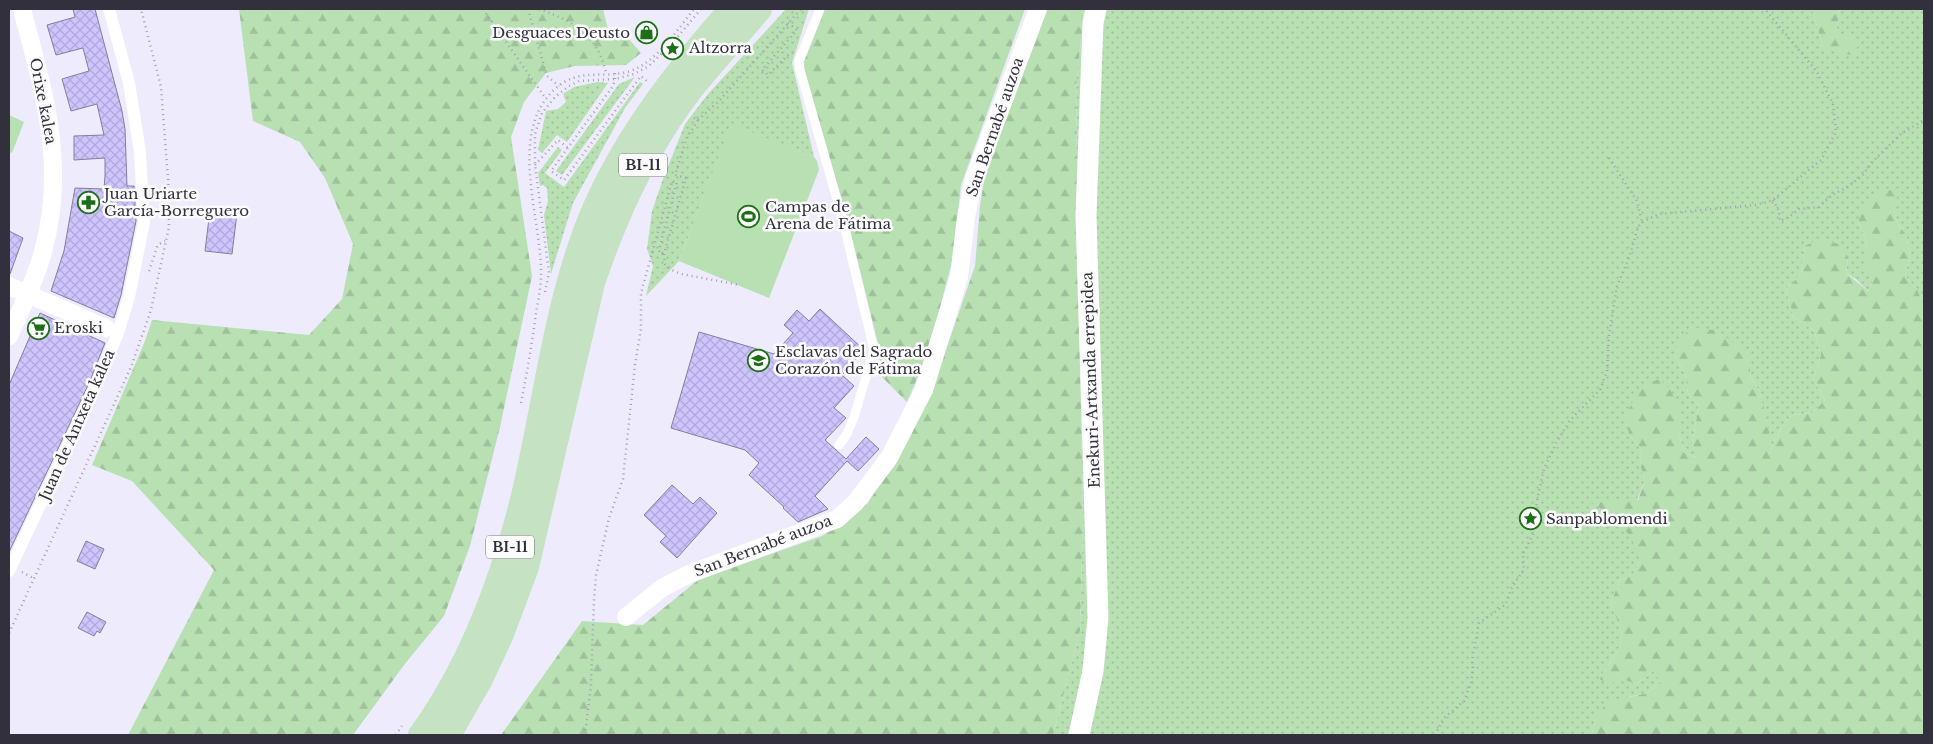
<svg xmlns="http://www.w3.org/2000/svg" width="1933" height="744" viewBox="0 0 1933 744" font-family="'Libre Baskerville',serif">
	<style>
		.grass { fill: url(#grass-dots) }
		.forest { fill: url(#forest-firs) }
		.pitch { fill: #b8e0b3 }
		.building { fill: url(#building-cross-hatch); stroke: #847e9a }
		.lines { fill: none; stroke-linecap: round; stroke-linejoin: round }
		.path { stroke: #a3a0b0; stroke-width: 2.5; stroke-dasharray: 1 4; stroke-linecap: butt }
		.service { stroke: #fff; stroke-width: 9 }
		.pedestrian { stroke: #fff; stroke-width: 12 }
		.minor { stroke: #fff; stroke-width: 18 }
		.tertiary { stroke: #fff; stroke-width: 21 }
		.primary { stroke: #c5e3c2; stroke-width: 26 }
		.labels { text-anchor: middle; stroke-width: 5; stroke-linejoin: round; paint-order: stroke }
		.shield { fill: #fbfbfb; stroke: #6e6d75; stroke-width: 1 }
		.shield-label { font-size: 14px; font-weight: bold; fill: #32303c }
		.poi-label { font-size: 15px; fill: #32303c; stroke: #fbfbfb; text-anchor: start }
		.street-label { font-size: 15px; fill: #32303c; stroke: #fbfbfb }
	</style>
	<defs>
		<pattern id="grass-dots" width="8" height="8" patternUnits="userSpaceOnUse" patternTransform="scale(1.25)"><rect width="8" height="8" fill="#b8e0b3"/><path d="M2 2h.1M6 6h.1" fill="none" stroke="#9fc09b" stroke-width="1.8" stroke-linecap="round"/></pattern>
		<pattern id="forest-firs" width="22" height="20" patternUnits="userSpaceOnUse" patternTransform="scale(1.25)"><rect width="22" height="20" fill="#b8e0b3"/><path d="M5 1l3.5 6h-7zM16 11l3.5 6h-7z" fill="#9fc09b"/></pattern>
		<pattern id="building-cross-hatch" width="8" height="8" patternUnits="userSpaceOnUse" patternTransform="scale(1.25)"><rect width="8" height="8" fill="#cfc4fe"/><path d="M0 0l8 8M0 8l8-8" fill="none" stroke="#b2a9db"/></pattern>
	</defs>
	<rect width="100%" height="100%" fill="#eeebfd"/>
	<g class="grass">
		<path d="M 786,9 L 809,9 L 792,63 L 814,157 L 731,125 L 679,261 L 646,296 L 653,266 L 647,249 L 652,211 L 663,179 L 685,124 L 708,94 Z"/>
		<path d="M 1084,9 L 1812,9 L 1823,47 L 1836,32 L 1840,9 L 1886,9 L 1889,10 L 1924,9 L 1924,307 L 1917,289 L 1905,276 L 1910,255 L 1906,235 L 1897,222 L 1893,206 L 1858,220 L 1867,244 L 1865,264 L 1873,281 L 1868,291 L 1857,280 L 1846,273 L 1848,258 L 1805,246 L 1801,274 L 1786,289 L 1794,318 L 1814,330 L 1821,355 L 1813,378 L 1825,400 L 1812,413 L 1792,415 L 1784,423 L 1767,457 L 1761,395 L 1750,375 L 1750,354 L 1675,356 L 1685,374 L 1688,393 L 1699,405 L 1692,444 L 1697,457 L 1684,454 L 1679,432 L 1679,408 L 1629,434 L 1642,450 L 1640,465 L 1645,480 L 1637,500 L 1590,500 L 1623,526 L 1635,543 L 1641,560 L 1634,573 L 1619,581 L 1611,603 L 1622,634 L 1619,650 L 1599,679 L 1622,679 L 1636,684 L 1655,670 L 1660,682 L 1647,693 L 1628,697 L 1597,717 L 1591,735 L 1053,735 L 1080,631 L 1083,521 L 1076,88 Z"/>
		<path d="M 635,77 L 562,175 L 556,171 L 619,84 Z"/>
		<path d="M 598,82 L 608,83 L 567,142 L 557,135 L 542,153 L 538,150 L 546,111 L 558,109 L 566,102 L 563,94 L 574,87 Z"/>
		<path d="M 640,82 L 643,84 L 625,108 L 573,203 L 551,274 L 544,215 L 548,201 L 547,188 L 543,185 L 540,186 L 538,173 L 558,147 L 562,150 L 545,173 L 564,187 Z"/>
	</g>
	<g class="forest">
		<path d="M 239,9 L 603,9 L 609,34 L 623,32 L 641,53 L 626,65 L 575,66 L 546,73 L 524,102 L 511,137 L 532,276 L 500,427 L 470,546 L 444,616 L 404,665 L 353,735 L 128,735 L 214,570 L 132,481 L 92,465 L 145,341 L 152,320 L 309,335 L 342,299 L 353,244 L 325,178 L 300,142 L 253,121 Z"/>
		<path d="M 825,9 L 1025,9 L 961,185 L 953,258 L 928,353 L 907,402 L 882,377 L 878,344 L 847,217 L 806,89 L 803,64 Z"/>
		<path d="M 1046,9 L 1084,9 L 1076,88 L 1083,521 L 1080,631 L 1053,735 L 501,735 L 582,621 L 643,625 L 698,580 L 822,536 L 868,503 L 907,441 L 932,390 L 975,266 L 980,206 L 987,162 Z"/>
		<path d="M 1812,9 L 1840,9 L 1836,32 L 1858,40 L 1856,55 L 1840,54 L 1823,47 Z"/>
		<path d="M 1880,188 L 1899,192 L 1893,206 L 1897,222 L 1906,235 L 1910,255 L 1905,276 L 1917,289 L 1924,307 L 1924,735 L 1591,735 L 1597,717 L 1607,702 L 1647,693 L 1660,682 L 1654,671 L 1636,684 L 1622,679 L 1610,684 L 1599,679 L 1619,650 L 1622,634 L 1611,603 L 1619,581 L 1634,573 L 1641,560 C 1628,525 1617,522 1589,500 L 1638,500 L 1645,480 L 1640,465 L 1642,450 L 1629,434 L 1625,417 L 1634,399 L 1645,385 L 1659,379 L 1670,389 L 1679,408 L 1679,432 L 1684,453 L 1696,457 L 1692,444 L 1699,405 L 1688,393 L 1685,374 L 1675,356 L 1678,340 L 1692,328 L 1715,330 L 1750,354 L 1750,375 L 1761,395 L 1770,436 L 1768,455 L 1784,423 L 1792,415 L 1812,413 L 1825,400 L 1813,378 L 1821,355 L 1814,330 L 1794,318 L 1786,289 L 1801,274 L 1805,246 L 1821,238 L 1843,246 L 1848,258 L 1846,273 L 1868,291 L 1873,281 L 1864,264 L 1867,244 L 1858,220 L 1866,200 Z"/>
	</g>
	<g class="pitch">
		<path d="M 9,115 L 24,122 L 12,153 L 9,152 Z"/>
		<path d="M 731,124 L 814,157 L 817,161 L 819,170 L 769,298 L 679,261 Z"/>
	</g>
	<g class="building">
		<path d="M 73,9 L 95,9 L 122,111 L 125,129 L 127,186 L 134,186 L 136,221 L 121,295 L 114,318 L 51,291 L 64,251 L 75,188 L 104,189 L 105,176 L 105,158 L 74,160 L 74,136 L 104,135 L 97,104 L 71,111 L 62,79 L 89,71 L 83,48 L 56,55 L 47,25 L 75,17 Z"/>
		<path d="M 210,210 L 237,213 L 232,254 L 205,251 Z"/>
		<path d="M 9,231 L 23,238 L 10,274 L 9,273 Z"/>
		<path d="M 820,309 L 864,350 L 842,375 L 854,386 L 834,408 L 846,418 L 825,440 L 846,459 L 866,437 L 879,449 L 858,471 L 847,461 L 815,496 L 828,509 L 798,522 L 783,508 L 784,507 L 749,475 L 759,463 L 745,450 L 671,428 L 699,332 L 774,354 L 793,333 L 784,325 L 797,310 L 809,321 Z"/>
		<path d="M 40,313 L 105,343 L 90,381 L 9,552 L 9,385 Z"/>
		<path d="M 672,485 L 693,504 L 700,497 L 717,513 L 677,558 L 660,542 L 666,536 L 644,515 Z"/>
		<path d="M 86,541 L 104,549 L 95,569 L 77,561 Z"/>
		<path d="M 87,612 L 106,622 L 100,633 L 97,631 L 94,636 L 78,628 Z"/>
	</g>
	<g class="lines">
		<g class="path">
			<path d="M 483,9 L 546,99"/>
			<path d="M 528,9 L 547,76 L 559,86"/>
			<path d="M 539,9 C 573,21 598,35 606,73"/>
			<path d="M 788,23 L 797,30 L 762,70 L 768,75 L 790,53"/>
			<path d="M 615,73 L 615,79 L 613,86 L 551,171 L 564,180 L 641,76 L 648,82"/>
			<path d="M 694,118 L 698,120 L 687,137 L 675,175 L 686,178 L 664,254 L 665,264 L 672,270 L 681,274 L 740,285"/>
			<path d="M 698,120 L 719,101 L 801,9"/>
			<path d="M 1609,158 L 1637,201 L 1642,222"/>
			<path d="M 535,165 L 558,140 L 568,148"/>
			<path d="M 1773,200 L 1779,211 L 1780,221 L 1786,219 L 1799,209 L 1819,207 L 1833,194 L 1846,188 L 1862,176 L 1872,162 L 1902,133 L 1924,120"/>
			<path d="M 149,271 L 157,247 L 159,244 L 165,241"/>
			<path d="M 545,292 L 549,273 L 535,165 L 535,134 L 542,113 L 555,97 L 569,86 L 579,81 L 615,79 L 634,74 L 649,66 L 675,40 L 701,9"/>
			<path d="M 521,403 C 527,373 532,343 536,313 C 538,301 541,288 541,275 C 542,219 507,134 554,90 C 580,65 606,81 633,70 C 659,59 677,30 694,9"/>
			<path d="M 22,572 L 35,579"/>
			<path d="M 9,633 L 131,367 L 151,310 L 169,227 L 169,192 L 161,87 L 141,9"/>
			<path d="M 396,735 L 402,726"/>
			<path d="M 585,735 L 591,685 L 594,600 L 596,575 L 609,518 L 623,479 L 635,365 L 641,328 L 641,293 L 672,181 L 677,182 L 659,250 L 660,254 L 664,254"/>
			<path d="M 735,735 L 738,733 L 741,735"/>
			<path d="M 1435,735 L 1444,718 L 1464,701 L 1471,683 L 1473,668 L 1472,661 L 1479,623 L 1506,604 L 1511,589 L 1524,569 L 1523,554 L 1533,534 L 1536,505 L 1544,469 L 1556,443 L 1571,419 L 1600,390 L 1607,371 L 1609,335 L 1617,286 L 1629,258 L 1638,227 L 1642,222 L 1659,214 L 1756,205 L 1773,200 L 1821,160 L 1836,132 L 1833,104 L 1817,72 L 1765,9"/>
		</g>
		<path class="service" d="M 820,9 L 799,61 L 800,70 L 842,217 L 874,350 L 854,417 L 847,434 L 839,445"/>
		<path class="pedestrian" d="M 9,571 L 97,384 L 118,333 L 129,297 L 144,222 L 140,152 L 129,83 L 109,9"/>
		<g class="minor">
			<path d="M 9,286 L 106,328"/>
			<path d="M 9,336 C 21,309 35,281 43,252 C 67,163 44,94 22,9"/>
			<path d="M 626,617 L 662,588 L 689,574 L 837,519 L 855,503 L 889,458 L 924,390 L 959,277 L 966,217 L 974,179 L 1038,9"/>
		</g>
		<path class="tertiary" d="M 1079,735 L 1093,671 L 1098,618 L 1086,216 L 1093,23 L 1096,9"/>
		<g class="primary">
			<path d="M 421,735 C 470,668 500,588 521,508 C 544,417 553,322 585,234 C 616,149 673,76 732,9"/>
			<path d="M 448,735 L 480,679 L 501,634 L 526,567 L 592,283 C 615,214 647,145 692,87 C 714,60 737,35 759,9"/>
		</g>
	</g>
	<defs>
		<symbol id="shop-ring" viewBox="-11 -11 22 22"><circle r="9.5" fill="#fbfbfb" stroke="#1c6f17" stroke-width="1.5"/><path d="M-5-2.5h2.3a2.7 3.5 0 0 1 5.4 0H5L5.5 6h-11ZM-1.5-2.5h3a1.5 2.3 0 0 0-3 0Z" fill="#1c6f17"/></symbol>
		<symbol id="sight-ring" viewBox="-11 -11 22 22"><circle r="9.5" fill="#fbfbfb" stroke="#1c6f17" stroke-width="1.5"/><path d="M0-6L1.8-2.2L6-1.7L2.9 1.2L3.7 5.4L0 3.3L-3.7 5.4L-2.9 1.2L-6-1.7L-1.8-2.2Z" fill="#1c6f17"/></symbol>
		<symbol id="pharmacy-ring" viewBox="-11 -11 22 22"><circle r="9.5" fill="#fbfbfb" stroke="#1c6f17" stroke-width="1.5"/><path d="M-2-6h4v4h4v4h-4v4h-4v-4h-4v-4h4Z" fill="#1c6f17"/></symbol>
		<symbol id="stadium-ring" viewBox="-11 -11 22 22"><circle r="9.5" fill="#fbfbfb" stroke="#1c6f17" stroke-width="1.5"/><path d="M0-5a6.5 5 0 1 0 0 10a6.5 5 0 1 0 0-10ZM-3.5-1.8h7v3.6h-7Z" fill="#1c6f17"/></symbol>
		<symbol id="supermarket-ring" viewBox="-11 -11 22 22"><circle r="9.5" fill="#fbfbfb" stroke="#1c6f17" stroke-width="1.5"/><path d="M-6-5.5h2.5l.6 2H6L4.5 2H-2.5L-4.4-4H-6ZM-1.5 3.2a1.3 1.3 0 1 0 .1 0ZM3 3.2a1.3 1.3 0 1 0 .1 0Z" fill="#1c6f17"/></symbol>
		<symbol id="school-ring" viewBox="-11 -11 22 22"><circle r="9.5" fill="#fbfbfb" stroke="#1c6f17" stroke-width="1.5"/><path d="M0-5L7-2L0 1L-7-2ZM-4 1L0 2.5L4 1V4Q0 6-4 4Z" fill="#1c6f17"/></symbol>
	</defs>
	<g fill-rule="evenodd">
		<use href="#shop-ring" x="634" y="20" width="25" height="25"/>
		<use href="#sight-ring" x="660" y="36" width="25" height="25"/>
		<use href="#pharmacy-ring" x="76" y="190" width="25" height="25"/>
		<use href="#stadium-ring" x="736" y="204" width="25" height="25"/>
		<use href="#supermarket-ring" x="26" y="316" width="25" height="25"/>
		<use href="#school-ring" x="746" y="348" width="25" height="25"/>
		<use href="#sight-ring" x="1518" y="506" width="25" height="25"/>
	</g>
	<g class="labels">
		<g class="shield">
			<rect x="619" y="153.5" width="48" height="23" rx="4"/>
			<rect x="486" y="535.5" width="48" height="23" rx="4"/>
		</g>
		<g class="shield-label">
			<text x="643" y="170">BI-11</text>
			<text x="510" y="552">BI-11</text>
		</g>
		<g class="poi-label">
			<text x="630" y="38" text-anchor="end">Desguaces Deusto</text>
			<text x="689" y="53">Altzorra</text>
			<text x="104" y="199">Juan Uriarte<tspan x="104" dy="17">García-Borreguero</tspan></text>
			<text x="765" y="212">Campas de<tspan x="765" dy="17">Arena de Fátima</tspan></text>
			<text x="54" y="333">Eroski</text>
			<text x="775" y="357">Esclavas del Sagrado<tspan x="775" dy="17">Corazón de Fátima</tspan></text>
			<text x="1546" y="524">Sanpablomendi</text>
		</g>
		<g class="street-label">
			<text transform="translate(43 101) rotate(79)" y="5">Orixe kalea</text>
			<text transform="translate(995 127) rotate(-71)" y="5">San Bernabé auzoa</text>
			<text transform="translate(1091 380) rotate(-92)" y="5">Enekuri-Artxanda errepidea</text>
			<text transform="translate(77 425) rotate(-66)" y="5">Juan de Antxeta kalea</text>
			<text transform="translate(763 546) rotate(-21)" y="5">San Bernabé auzoa</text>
		</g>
	</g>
	<rect width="1933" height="744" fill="none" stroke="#32303c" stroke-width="20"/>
</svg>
